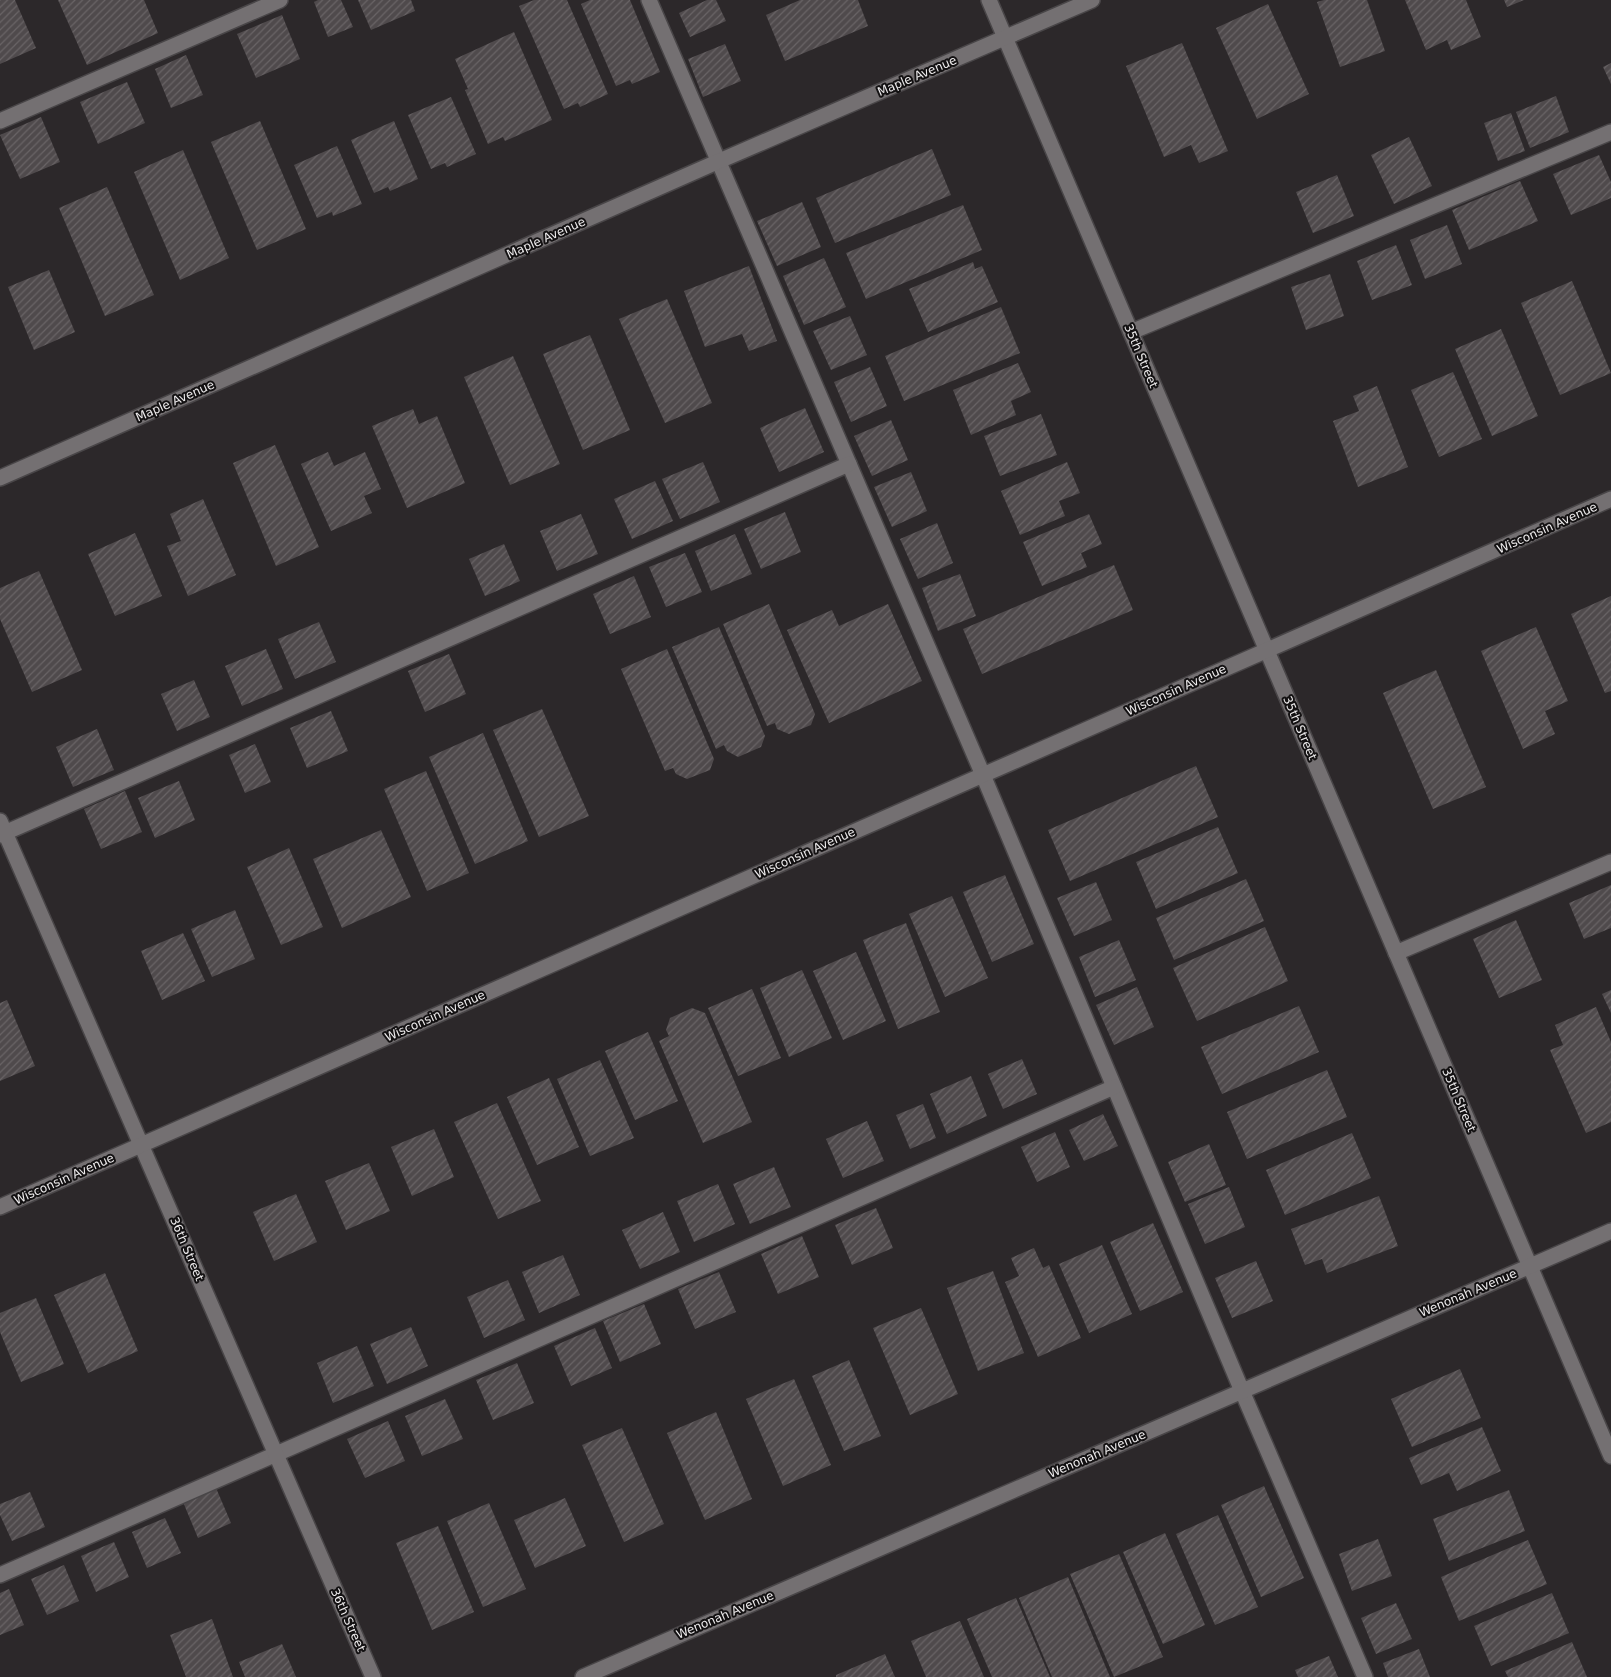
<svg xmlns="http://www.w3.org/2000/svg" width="1611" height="1677" viewBox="0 0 1611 1677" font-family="'DejaVu Sans',sans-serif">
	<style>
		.building { fill: url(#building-hatch) }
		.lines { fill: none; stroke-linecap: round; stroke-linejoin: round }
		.lane-casing { stroke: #494648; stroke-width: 18 }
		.street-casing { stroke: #494648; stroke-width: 18 }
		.lane { stroke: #747072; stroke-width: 15 }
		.street { stroke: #747072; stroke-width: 15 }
		.labels { text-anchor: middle; stroke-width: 4; stroke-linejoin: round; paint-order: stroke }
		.street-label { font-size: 12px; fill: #efedee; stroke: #131112 }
	</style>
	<defs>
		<pattern id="building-hatch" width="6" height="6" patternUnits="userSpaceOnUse" patternTransform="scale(1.25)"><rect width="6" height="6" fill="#4f4a4c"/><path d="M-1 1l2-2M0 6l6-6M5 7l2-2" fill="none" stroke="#696466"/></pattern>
	</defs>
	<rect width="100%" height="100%" fill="#2c282a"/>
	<g class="building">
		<path d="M 0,0 L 15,0 L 36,48 L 0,64 Z"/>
		<path d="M 58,0 L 144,0 L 158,33 L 87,65 Z"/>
		<path d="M 318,0 L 341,0 L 353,27 L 328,37 L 314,2 Z"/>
		<path d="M 358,0 L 411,0 L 415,11 L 371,30 Z"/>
		<path d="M 534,0 L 567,0 L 608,94 L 580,107 L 578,103 L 564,109 L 519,6 Z"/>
		<path d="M 590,0 L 630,0 L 660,72 L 632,84 L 630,80 L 616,86 L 581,4 Z"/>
		<path d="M 707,0 L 716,0 L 726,21 L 690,37 L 679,13 Z"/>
		<path d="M 800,0 L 858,0 L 868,26 L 785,61 L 766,15 Z"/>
		<path d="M 1324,0 L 1367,0 L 1385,51 L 1340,67 L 1317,2 Z"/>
		<path d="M 1405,0 L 1466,0 L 1481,37 L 1451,50 L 1447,40 L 1426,50 Z"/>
		<path d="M 1504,0 L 1524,0 L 1507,7 Z"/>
		<path d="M 1268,4 L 1309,94 L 1257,119 L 1216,28 Z"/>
		<path d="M 282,15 L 300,59 L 256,78 L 237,34 Z"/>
		<path d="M 514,32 L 552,120 L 505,141 L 503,137 L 488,144 L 465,90 L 468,89 L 455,59 Z"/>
		<path d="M 1182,43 L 1228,151 L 1199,163 L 1191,145 L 1164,157 L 1126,66 Z"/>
		<path d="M 725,44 L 741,81 L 703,97 L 688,59 Z"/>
		<path d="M 186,55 L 203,95 L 171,108 L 155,69 Z"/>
		<path d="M 1611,63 L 1611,84 L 1603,67 Z"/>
		<path d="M 127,82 L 145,123 L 98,144 L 80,102 Z"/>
		<path d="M 1556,96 L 1569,132 L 1530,148 L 1516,112 Z"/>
		<path d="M 451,97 L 476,154 L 447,167 L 445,163 L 431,169 L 408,115 Z"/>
		<path d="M 1511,113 L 1525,151 L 1498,161 L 1484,123 Z"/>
		<path d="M 41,117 L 60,162 L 20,179 L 0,135 Z"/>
		<path d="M 260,121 L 306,229 L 257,250 L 211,142 Z"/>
		<path d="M 394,121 L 418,179 L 390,191 L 388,187 L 374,193 L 351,140 Z"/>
		<path d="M 1409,137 L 1432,186 L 1394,204 L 1371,155 Z"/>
		<path d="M 337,146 L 362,204 L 333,216 L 332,212 L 317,218 L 294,165 Z"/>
		<path d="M 932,149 L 951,195 L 835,243 L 816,198 Z"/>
		<path d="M 183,150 L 229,258 L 180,280 L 134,172 Z"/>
		<path d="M 1599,155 L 1611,182 L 1611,198 L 1571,215 L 1553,174 Z"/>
		<path d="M 1337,175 L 1354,216 L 1313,233 L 1296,192 Z"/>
		<path d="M 1520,181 L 1538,221 L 1469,250 L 1452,210 Z"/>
		<path d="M 107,187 L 154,295 L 105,316 L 59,208 Z"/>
		<path d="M 802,202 L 821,247 L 777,266 L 757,221 Z"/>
		<path d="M 963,205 L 982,250 L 866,299 L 846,253 Z"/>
		<path d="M 1447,225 L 1462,264 L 1425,279 L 1410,240 Z"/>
		<path d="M 1396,245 L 1412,285 L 1372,300 L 1357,261 Z"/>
		<path d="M 824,258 L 846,307 L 804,325 L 783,276 Z"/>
		<path d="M 973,262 L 975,269 L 982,266 L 998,302 L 928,332 L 909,289 Z"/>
		<path d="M 749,266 L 777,341 L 749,351 L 742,334 L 705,347 L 684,291 Z"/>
		<path d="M 49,270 L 75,332 L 34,350 L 8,287 Z"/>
		<path d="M 1330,274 L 1344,316 L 1306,330 L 1291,287 Z"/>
		<path d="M 1572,281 L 1611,373 L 1560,395 L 1521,303 Z"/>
		<path d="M 667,299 L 712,403 L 665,423 L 619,319 Z"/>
		<path d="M 1001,307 L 1020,353 L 904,401 L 885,356 Z"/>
		<path d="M 850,316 L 867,355 L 831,370 L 813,331 Z"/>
		<path d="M 1501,329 L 1538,416 L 1492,436 L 1455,349 Z"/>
		<path d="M 590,335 L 630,430 L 583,450 L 543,354 Z"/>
		<path d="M 513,356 L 560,464 L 510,485 L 464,377 Z"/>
		<path d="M 1018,363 L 1031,392 L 1011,401 L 1016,415 L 971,435 L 953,390 Z"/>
		<path d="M 870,367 L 887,406 L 851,422 L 834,382 Z"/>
		<path d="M 1453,372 L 1482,439 L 1439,457 L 1411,390 Z"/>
		<path d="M 1377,386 L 1408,467 L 1358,487 L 1333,421 L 1359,411 L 1353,396 Z"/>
		<path d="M 805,408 L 824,452 L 779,472 L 760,428 Z"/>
		<path d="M 413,409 L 419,424 L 437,416 L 465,483 L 407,508 L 372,426 Z"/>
		<path d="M 1041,414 L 1057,455 L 1000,476 L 984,436 Z"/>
		<path d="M 891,420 L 908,460 L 872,476 L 854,436 Z"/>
		<path d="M 275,445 L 319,547 L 276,566 L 233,463 Z"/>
		<path d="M 328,452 L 334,466 L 365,452 L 381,489 L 364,496 L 372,513 L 331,531 L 301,464 Z"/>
		<path d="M 703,462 L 720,502 L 680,519 L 662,479 Z"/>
		<path d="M 1067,462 L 1080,493 L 1059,501 L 1065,516 L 1020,535 L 1001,491 Z"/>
		<path d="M 911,472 L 927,511 L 892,527 L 874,487 Z"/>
		<path d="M 655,481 L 673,521 L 632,539 L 614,499 Z"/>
		<path d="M 203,499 L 236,575 L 188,596 L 167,546 L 181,541 L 170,514 Z"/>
		<path d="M 785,512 L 801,552 L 761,569 L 744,529 Z"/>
		<path d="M 581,514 L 598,554 L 557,571 L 540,531 Z"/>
		<path d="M 1089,514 L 1102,544 L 1081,553 L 1087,567 L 1042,586 L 1023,542 Z"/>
		<path d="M 937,523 L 953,563 L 918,579 L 900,539 Z"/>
		<path d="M 135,533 L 162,596 L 115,616 L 88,554 Z"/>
		<path d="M 735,534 L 752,574 L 711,591 L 695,551 Z"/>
		<path d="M 504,544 L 520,581 L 485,596 L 469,559 Z"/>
		<path d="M 685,553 L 702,592 L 666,607 L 649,567 Z"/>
		<path d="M 1114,565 L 1133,610 L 982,674 L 963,629 Z"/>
		<path d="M 39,571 L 82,670 L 32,692 L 0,619 L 0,588 Z"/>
		<path d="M 960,574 L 976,616 L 938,631 L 922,588 Z"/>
		<path d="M 634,576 L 651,617 L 610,634 L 593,594 Z"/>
		<path d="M 1611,596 L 1611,691 L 1605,693 L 1571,614 Z"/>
		<path d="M 769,604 L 815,714 L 811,725 L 789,734 L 777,729 L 775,723 L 767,726 L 723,624 Z"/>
		<path d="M 888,604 L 922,681 L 829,723 L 787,630 L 832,610 L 839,626 Z"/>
		<path d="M 319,622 L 336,662 L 295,679 L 278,639 Z"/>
		<path d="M 719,627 L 765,736 L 761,747 L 738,757 L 727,751 L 724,745 L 716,749 L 672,647 Z"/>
		<path d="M 1536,627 L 1568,701 L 1545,711 L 1555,734 L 1523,749 L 1481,651 Z"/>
		<path d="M 266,649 L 283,689 L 242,706 L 225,666 Z"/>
		<path d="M 667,649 L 714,759 L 710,770 L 687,779 L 676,774 L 673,768 L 665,771 L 621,669 Z"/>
		<path d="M 449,654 L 466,694 L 425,712 L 408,671 Z"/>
		<path d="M 1436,670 L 1486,787 L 1433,809 L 1383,693 Z"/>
		<path d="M 194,680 L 210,717 L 177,731 L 161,694 Z"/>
		<path d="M 542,709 L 589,816 L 539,837 L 493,730 Z"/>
		<path d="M 331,711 L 348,751 L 307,768 L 290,728 Z"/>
		<path d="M 97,729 L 114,770 L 73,787 L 56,747 Z"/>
		<path d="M 483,733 L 528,841 L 475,864 L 429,757 Z"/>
		<path d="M 255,744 L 271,782 L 245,793 L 229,755 Z"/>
		<path d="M 1196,766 L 1218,817 L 1070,881 L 1048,830 Z"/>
		<path d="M 426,771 L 469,873 L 427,891 L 384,789 Z"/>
		<path d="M 179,781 L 195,820 L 155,838 L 138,798 Z"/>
		<path d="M 125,791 L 142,832 L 101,849 L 84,809 Z"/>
		<path d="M 1218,827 L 1238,873 L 1156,909 L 1136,862 Z"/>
		<path d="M 381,830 L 411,897 L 342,928 L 313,859 Z"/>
		<path d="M 289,848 L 323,927 L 281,945 L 247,867 Z"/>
		<path d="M 1005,875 L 1034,944 L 992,962 L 963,892 Z"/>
		<path d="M 1246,879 L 1264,921 L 1174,960 L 1156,918 Z"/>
		<path d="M 1096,882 L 1112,920 L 1074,936 L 1057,898 Z"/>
		<path d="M 1611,885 L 1611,928 L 1584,939 L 1569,903 Z"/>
		<path d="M 952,896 L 988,978 L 945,997 L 909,914 Z"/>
		<path d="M 235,910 L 255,959 L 212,977 L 191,929 Z"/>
		<path d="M 1516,920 L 1542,980 L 1499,998 L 1473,939 Z"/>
		<path d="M 906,923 L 940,1012 L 898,1029 L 863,940 Z"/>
		<path d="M 1265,927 L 1288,981 L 1197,1021 L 1173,968 Z"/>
		<path d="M 183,933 L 205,981 L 162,1000 L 141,951 Z"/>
		<path d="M 1119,940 L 1136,980 L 1095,997 L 1079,957 Z"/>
		<path d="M 856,952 L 886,1021 L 843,1040 L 813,971 Z"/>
		<path d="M 802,970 L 832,1038 L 789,1057 L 760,988 Z"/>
		<path d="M 1137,987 L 1154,1027 L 1114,1045 L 1096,1005 Z"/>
		<path d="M 752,989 L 781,1058 L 738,1076 L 708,1008 Z"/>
		<path d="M 1611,990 L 1611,1013 L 1602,994 Z"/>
		<path d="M 7,1000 L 35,1066 L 0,1081 L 0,1003 Z"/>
		<path d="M 1299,1006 L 1319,1052 L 1222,1094 L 1201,1047 Z"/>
		<path d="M 1596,1007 L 1611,1042 L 1611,1122 L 1586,1133 L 1550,1050 L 1563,1045 L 1555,1025 Z"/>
		<path d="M 692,1008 L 705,1013 L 752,1122 L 703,1143 L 659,1041 L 669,1036 L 666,1030 L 670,1018 Z"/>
		<path d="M 648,1032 L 678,1101 L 635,1120 L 605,1051 Z"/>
		<path d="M 1022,1059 L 1037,1094 L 1003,1109 L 988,1074 Z"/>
		<path d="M 600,1060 L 634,1138 L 590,1156 L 557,1079 Z"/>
		<path d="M 1327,1070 L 1347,1117 L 1247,1159 L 1227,1112 Z"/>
		<path d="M 971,1076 L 987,1116 L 947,1134 L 930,1094 Z"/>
		<path d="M 549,1078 L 579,1147 L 537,1165 L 507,1097 Z"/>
		<path d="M 497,1103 L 541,1201 L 498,1219 L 454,1122 Z"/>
		<path d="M 923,1104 L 936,1138 L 910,1149 L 896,1115 Z"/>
		<path d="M 1103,1114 L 1118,1146 L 1084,1161 L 1069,1130 Z"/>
		<path d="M 867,1121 L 884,1161 L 843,1178 L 826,1139 Z"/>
		<path d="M 434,1129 L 454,1177 L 412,1196 L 391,1147 Z"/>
		<path d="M 1055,1132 L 1070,1167 L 1037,1182 L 1021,1147 Z"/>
		<path d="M 1352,1133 L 1371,1178 L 1285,1215 L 1266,1170 Z"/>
		<path d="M 1209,1144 L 1226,1185 L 1185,1202 L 1168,1162 Z"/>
		<path d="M 369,1163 L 390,1211 L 346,1230 L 325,1181 Z"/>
		<path d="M 774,1167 L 791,1207 L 750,1224 L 733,1184 Z"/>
		<path d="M 718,1184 L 735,1224 L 694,1242 L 677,1201 Z"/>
		<path d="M 1229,1187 L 1245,1227 L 1205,1244 L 1188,1204 Z"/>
		<path d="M 296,1194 L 317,1242 L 274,1261 L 253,1212 Z"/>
		<path d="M 1379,1196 L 1398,1246 L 1327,1273 L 1322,1259 L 1305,1265 L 1291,1229 Z"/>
		<path d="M 876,1208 L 893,1248 L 852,1265 L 835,1225 Z"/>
		<path d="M 663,1212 L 680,1252 L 640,1269 L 622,1230 Z"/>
		<path d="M 1153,1223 L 1183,1292 L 1140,1311 L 1110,1242 Z"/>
		<path d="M 802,1236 L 819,1277 L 778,1294 L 761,1254 Z"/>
		<path d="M 1102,1245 L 1132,1314 L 1089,1333 L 1059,1264 Z"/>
		<path d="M 1034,1248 L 1043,1268 L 1049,1265 L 1081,1338 L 1038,1357 L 1005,1282 L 1019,1276 L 1011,1258 Z"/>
		<path d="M 563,1255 L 580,1295 L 539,1313 L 522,1272 Z"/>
		<path d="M 1256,1261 L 1273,1301 L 1232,1318 L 1215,1278 Z"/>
		<path d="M 993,1271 L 1024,1353 L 978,1371 L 947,1288 Z"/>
		<path d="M 719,1272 L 736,1312 L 695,1329 L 678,1289 Z"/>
		<path d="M 105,1273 L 138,1351 L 88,1373 L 54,1295 Z"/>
		<path d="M 508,1280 L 525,1320 L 484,1338 L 467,1297 Z"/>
		<path d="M 36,1298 L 64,1364 L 21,1382 L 0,1332 L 0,1313 Z"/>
		<path d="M 644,1304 L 661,1344 L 620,1362 L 603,1321 Z"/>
		<path d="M 921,1308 L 958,1394 L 910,1415 L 873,1328 Z"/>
		<path d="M 411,1327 L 428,1366 L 387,1384 L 370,1344 Z"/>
		<path d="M 595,1328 L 612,1368 L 571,1386 L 554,1346 Z"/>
		<path d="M 357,1346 L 374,1386 L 333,1403 L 317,1363 Z"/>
		<path d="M 849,1360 L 881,1436 L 844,1451 L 812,1376 Z"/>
		<path d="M 517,1363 L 534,1403 L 493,1420 L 476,1380 Z"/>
		<path d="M 1460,1369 L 1481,1418 L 1412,1447 L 1391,1399 Z"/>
		<path d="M 794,1379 L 831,1465 L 783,1486 L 746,1399 Z"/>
		<path d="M 445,1399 L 463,1439 L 422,1456 L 405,1416 Z"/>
		<path d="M 716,1412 L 752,1499 L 705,1520 L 667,1433 Z"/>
		<path d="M 388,1421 L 405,1461 L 365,1478 L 347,1439 Z"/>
		<path d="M 1482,1427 L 1501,1471 L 1457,1491 L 1449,1473 L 1421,1485 L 1409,1458 Z"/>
		<path d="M 622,1428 L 664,1524 L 624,1542 L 582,1445 Z"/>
		<path d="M 1264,1486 L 1304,1578 L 1261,1597 L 1221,1505 Z"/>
		<path d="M 216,1488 L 231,1523 L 198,1538 L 183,1502 Z"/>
		<path d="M 1509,1490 L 1525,1531 L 1449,1561 L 1433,1519 Z"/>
		<path d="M 30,1492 L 45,1527 L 12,1541 L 0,1515 L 0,1504 Z"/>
		<path d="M 565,1498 L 586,1546 L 535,1568 L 514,1520 Z"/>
		<path d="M 489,1503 L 526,1589 L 483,1607 L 447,1521 Z"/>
		<path d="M 1218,1515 L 1258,1607 L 1215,1625 L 1176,1534 Z"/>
		<path d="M 165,1518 L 181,1553 L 147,1568 L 132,1532 Z"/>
		<path d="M 438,1526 L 474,1612 L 432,1630 L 396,1543 Z"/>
		<path d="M 1165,1533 L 1205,1625 L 1163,1644 L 1123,1552 Z"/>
		<path d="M 1378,1539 L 1392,1576 L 1352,1591 L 1339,1554 Z"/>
		<path d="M 1528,1540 L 1547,1584 L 1459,1621 L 1441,1577 Z"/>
		<path d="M 114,1542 L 129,1577 L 96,1592 L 81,1556 Z"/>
		<path d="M 1119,1554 L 1163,1657 L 1114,1677 L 1070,1574 Z"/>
		<path d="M 64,1565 L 79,1601 L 47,1615 L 31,1579 Z"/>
		<path d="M 1068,1577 L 1110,1677 L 1052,1677 L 1019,1598 Z"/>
		<path d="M 9,1589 L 24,1625 L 0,1635 L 0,1593 Z"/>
		<path d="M 1552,1593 L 1569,1633 L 1491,1666 L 1474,1626 Z"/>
		<path d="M 1016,1598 L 1050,1677 L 992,1677 L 967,1619 Z"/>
		<path d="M 1396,1603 L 1412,1639 L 1376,1654 L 1361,1618 Z"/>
		<path d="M 212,1619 L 233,1677 L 186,1677 L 170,1635 Z"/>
		<path d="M 960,1621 L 984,1677 L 926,1677 L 911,1641 Z"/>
		<path d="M 1572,1642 L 1587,1677 L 1508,1677 L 1505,1671 Z"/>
		<path d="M 282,1644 L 296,1677 L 245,1677 L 239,1662 Z"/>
		<path d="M 1419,1649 L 1430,1677 L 1388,1677 L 1383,1663 Z"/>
		<path d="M 885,1654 L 895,1677 L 836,1677 L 836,1675 Z"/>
		<path d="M 1329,1656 L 1338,1677 L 1298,1677 L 1295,1670 Z"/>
	</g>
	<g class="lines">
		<defs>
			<g id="lane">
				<path d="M 649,0 L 983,775 L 1242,1391 L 1365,1677"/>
				<path d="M 0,121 L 280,0"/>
				<path d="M 1131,332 L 1611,132"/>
				<path d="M 0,835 L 849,464"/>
				<path d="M 1396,953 L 1611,862"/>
				<path d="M 0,1575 L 1114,1087"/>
			</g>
			<g id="street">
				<path d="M 989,0 L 1611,1456"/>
				<path d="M 0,478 L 717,162 L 1092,0"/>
				<path d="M 0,821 L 373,1677"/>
				<path d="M 0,1207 L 1611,499"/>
				<path d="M 583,1677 L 1611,1231"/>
			</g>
		</defs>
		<use href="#lane" class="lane-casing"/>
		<use href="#street" class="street-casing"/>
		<use href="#lane" class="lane"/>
		<use href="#street" class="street"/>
	</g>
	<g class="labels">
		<g class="street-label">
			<text transform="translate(917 76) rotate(-23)" y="4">Maple Avenue</text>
			<text transform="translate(546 238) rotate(-24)" y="4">Maple Avenue</text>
			<text transform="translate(1141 356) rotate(67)" y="4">35th Street</text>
			<text transform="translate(175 401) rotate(-24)" y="4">Maple Avenue</text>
			<text transform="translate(1547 528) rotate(-24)" y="4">Wisconsin Avenue</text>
			<text transform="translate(1176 690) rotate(-24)" y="4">Wisconsin Avenue</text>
			<text transform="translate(1300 728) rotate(67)" y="4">35th Street</text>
			<text transform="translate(805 853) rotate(-24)" y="4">Wisconsin Avenue</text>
			<text transform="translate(435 1016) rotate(-24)" y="4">Wisconsin Avenue</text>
			<text transform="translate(1459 1100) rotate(67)" y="4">35th Street</text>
			<text transform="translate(64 1179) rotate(-24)" y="4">Wisconsin Avenue</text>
			<text transform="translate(187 1249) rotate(67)" y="4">36th Street</text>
			<text transform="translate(1468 1293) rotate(-23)" y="4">Wenonah Avenue</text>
			<text transform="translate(1097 1454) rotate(-23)" y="4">Wenonah Avenue</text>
			<text transform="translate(725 1615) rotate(-23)" y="4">Wenonah Avenue</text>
			<text transform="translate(348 1620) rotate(66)" y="4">36th Street</text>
		</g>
	</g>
</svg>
